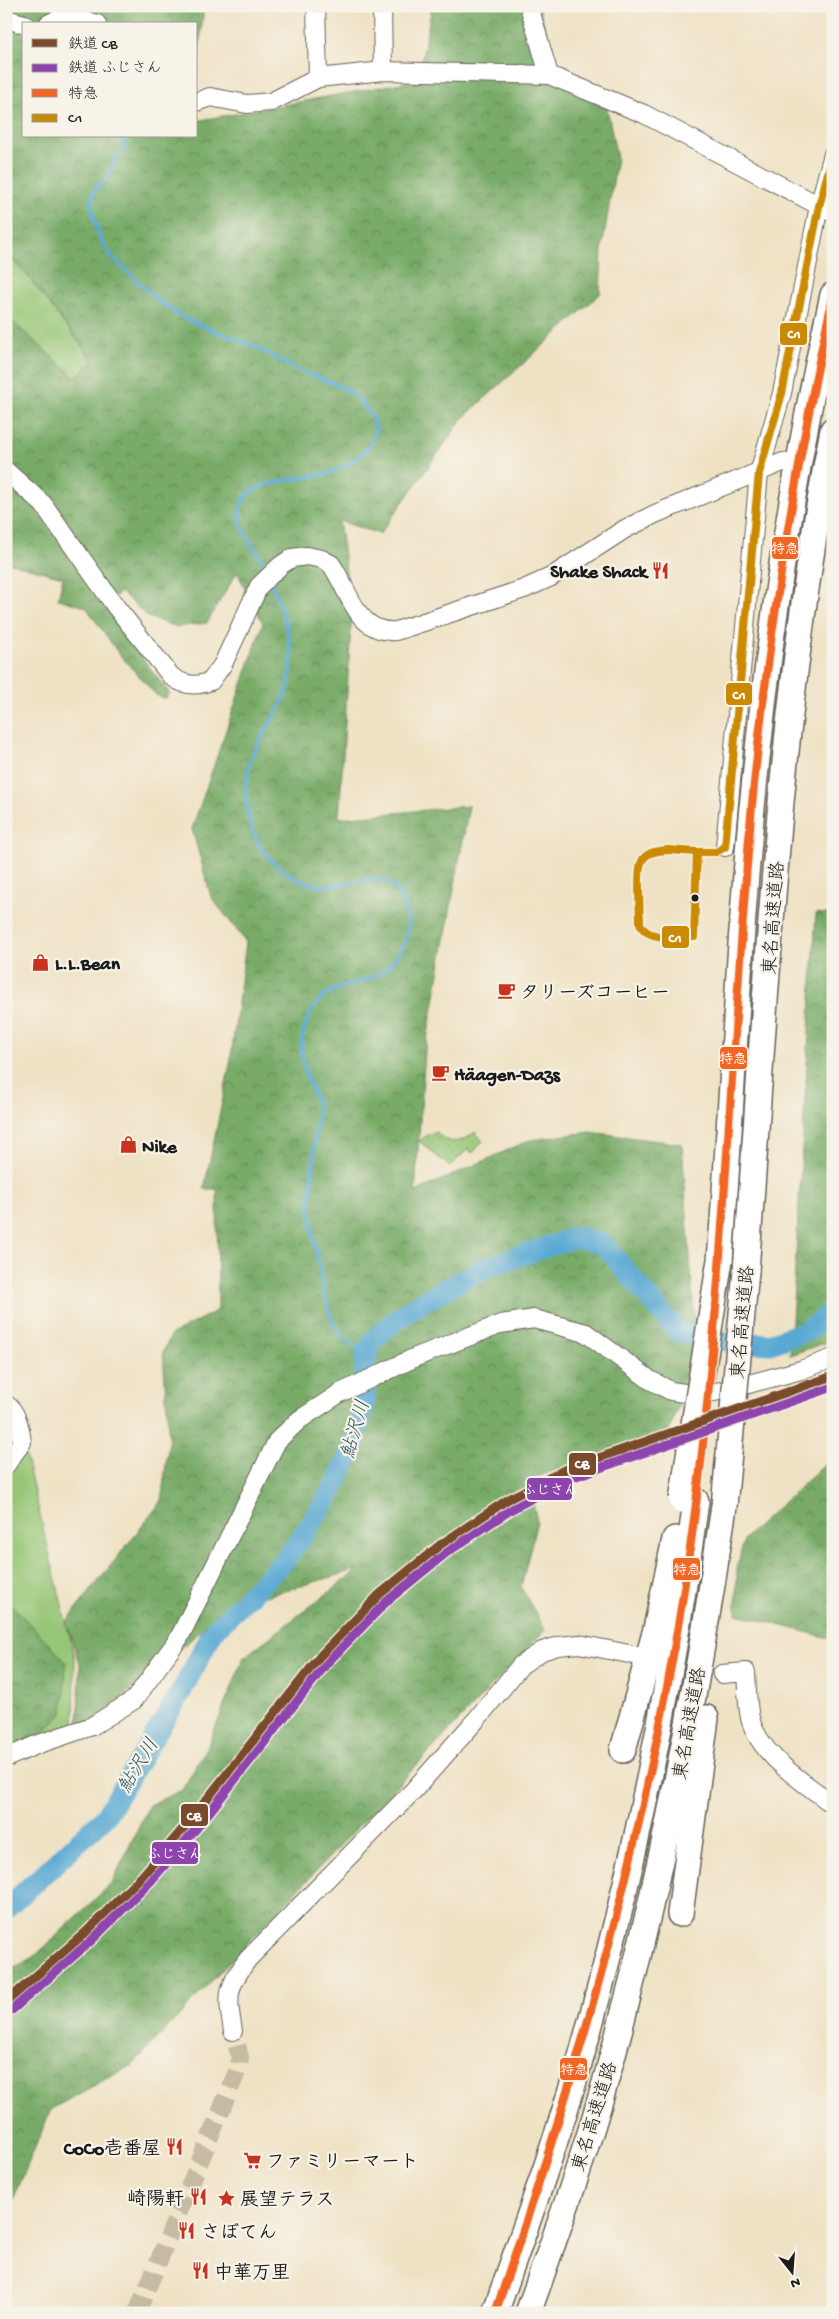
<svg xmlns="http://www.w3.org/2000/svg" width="839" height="2319" viewBox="0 0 839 2319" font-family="'Gochi Hand','Klee One',sans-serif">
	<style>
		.green { fill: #96c676; stroke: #597149 }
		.forest { fill: url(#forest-crowns); stroke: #4a6442 }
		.park { fill: url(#park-dots); stroke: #597149 }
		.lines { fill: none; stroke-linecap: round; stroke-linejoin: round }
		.stream { stroke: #59a9d3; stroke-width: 4 }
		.river { stroke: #59a9d3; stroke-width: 21 }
		.minor-tunnel { stroke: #c5baa2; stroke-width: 18; stroke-dasharray: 18 9; stroke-linecap: butt }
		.minor-casing { stroke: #666157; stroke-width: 20 }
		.highway-casing { stroke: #666157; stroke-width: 28 }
		.minor { stroke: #fff; stroke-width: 18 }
		.highway { stroke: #fff; stroke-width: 25 }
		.highway-bridge-casing { stroke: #666157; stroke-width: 28; stroke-linecap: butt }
		.highway-bridge { stroke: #fff; stroke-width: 25 }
		.bus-1-casing { stroke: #f7f3e8; stroke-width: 11 }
		.bus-2-casing { stroke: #f7f3e8; stroke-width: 11 }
		.bus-1 { stroke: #f26522; stroke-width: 8 }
		.bus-2 { stroke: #cb8a06; stroke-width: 8 }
		.rail-1-casing { stroke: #f7f3e8; stroke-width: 12 }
		.rail-2-casing { stroke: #f7f3e8; stroke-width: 12 }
		.rail-1 { stroke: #7a4b2a; stroke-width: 9 }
		.rail-2 { stroke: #8e44ad; stroke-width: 9 }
		.bus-dot { fill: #1c1c1c; stroke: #f7f3e8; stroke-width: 2 }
		.labels { text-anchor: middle; stroke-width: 4.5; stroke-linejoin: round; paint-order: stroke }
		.poi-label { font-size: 19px; font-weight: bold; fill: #1c1c1c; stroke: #f7f3e8; text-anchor: start }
		.street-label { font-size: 19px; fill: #1c1c1c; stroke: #f7f3e8 }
		.water-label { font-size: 20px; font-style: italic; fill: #375b6e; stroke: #f7f3e8 }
		.line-badge { stroke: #f7f3e8; stroke-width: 2 }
		.badge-label { font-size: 14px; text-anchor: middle; font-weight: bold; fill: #fff }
	</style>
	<defs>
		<pattern id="forest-crowns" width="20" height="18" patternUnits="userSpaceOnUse" patternTransform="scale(1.25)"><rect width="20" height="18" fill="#78ab67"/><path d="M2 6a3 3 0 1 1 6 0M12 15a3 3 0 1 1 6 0" fill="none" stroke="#628a54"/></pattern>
		<pattern id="park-dots" width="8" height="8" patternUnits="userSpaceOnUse" patternTransform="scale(1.25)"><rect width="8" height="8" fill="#96c676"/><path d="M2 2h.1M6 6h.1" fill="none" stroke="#81aa66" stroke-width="1.8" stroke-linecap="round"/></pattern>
	</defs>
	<rect width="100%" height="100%" fill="#f7f3e8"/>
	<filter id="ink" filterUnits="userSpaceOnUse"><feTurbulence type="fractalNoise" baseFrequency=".02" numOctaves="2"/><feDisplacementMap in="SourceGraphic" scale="10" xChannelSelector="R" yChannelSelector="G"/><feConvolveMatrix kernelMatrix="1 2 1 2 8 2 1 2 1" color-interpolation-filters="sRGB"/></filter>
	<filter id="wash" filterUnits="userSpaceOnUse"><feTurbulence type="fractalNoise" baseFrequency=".0096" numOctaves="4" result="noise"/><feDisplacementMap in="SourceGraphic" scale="20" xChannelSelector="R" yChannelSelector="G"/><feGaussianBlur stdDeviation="1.12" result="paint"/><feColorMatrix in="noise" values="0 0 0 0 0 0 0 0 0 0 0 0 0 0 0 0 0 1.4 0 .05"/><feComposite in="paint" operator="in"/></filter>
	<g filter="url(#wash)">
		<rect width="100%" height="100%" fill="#efe2c4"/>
		<g class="green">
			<path d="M 6,253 L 27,275 L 94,362 L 6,437 Z"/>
			<path d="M 6,1432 L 22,1442 L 75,1658 L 74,1725 L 6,1750 Z"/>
		</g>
		<g class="forest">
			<path d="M 6,6 L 204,6 L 196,80 L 196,24 L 24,24 L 24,136 L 196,136 L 196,121 L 418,80 L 432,6 L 539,6 L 557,77 L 607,108 L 617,158 L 602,249 L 600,294 L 463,418 L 380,534 L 339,521 L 352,612 L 339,818 L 469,806 L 425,1051 L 415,1192 L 530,1140 L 590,1132 L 682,1144 L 697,1356 L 669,1431 L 528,1480 L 537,1521 L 521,1587 L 545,1630 L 132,2065 L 51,2109 L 6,2217 L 6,1972 L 34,1957 L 112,1883 L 149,1805 L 182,1790 L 207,1748 L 244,1657 L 359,1569 L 231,1606 L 78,1734 L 80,1664 L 66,1622 L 161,1502 L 169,1441 L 163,1352 L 172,1334 L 218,1310 L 217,1189 L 204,1189 L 230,1064 L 246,942 L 211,897 L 192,829 L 263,623 L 237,572 L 207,623 L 177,627 L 148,617 L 121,592 L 107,602 L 120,629 L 170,694 L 165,699 L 156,695 L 119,654 L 86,607 L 58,599 L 63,577 L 6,562 L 6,316 L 75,377 L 94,362 L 27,275 L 6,253 Z"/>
			<path d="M 816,913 L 833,915 L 833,1340 L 790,1355 Z"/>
			<path d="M 6,1418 L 22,1442 L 6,1461 Z"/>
			<path d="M 833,1457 L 833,1639 L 736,1614 L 737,1568 L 744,1539 Z"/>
			<path d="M 6,1599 L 66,1662 L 63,1713 L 6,1768 Z"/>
		</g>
		<path class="park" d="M 437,1132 C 447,1147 464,1142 475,1132 L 483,1141 L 473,1153 L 467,1150 L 450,1167 L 419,1141 L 428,1134 Z"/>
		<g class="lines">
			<g class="stream">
				<path d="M 92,6 L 92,16"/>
				<path d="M 111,136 L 124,140 L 126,148 L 113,159 C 112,163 112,170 110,174 C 103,185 92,186 92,201 C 92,218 100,241 110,255 C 114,261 123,267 129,273 C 146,289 161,305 181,316 C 205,329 233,336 258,348 C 272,354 284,364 298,370 C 329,383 354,385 372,417 C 386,443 349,467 329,473 C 306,481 244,476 240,510 C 238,532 259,551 267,571"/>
				<path d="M 271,582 C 281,607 293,640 291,668 C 287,706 272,717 256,748 C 240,779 243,827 266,855 C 280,870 296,881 316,885 C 344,891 384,862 400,896 C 404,903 407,911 408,919 C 410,941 395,966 375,976 C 349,989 325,983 310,1014 C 297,1041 300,1057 310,1085 C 312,1092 317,1100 318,1108 C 318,1115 316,1125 316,1132 C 314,1155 312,1178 310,1201 C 309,1218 325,1306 333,1321 C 340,1337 354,1346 367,1356"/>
			</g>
			<path class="river" d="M 6,1909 L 105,1817 L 180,1694 L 213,1632 L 285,1560 L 308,1528 L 335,1485 L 351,1452 L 365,1402 L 365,1360 L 371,1343 L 393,1322 L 424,1301 L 487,1267 L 576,1237 L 603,1244 L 678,1332 L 730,1342 L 770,1344 L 807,1331 L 833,1312"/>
		</g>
	</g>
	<g filter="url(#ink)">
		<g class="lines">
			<path class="minor-tunnel" d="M 137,2313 L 239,2067 L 240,2057 L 233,2031"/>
			<defs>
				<g id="minor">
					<path d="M 316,6 L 318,78"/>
					<path d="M 382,6 L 383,71"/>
					<path d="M 529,6 L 549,75"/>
					<path d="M 6,19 L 24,24"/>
					<path d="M 48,24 L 66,15 L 97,24"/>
					<path d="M 196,102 L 210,97 L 247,104 L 271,102 L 318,78 L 383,71 L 549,75 L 644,114 L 833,213"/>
					<path d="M 6,471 L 43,504 L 116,607 L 171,676 C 184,686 196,687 211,681 L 223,664 L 259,586 L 281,565 L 292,558 L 307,556 L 322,559 L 331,564 C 350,591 356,634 396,631 L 524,589 L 551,577 L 625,529 L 655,514 L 783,462"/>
					<path d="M 725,847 L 759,473 L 782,393 L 819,206 L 833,154"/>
					<path d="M 6,1404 C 18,1413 20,1429 22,1442 L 6,1465"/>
					<path d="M 722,1674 L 746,1672 C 747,1687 747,1703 750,1718 C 760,1757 803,1781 833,1805"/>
					<path d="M 6,1758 L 36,1745 L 92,1726 L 134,1700 L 179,1638 L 277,1441 L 299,1420 L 340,1393 L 416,1357 L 501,1324 L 534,1319 L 586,1333 L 650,1380 L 671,1391 L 698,1395 L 726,1390 L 801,1370 L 833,1358"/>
					<path d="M 233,2031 C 227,1995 226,1989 248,1959 L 413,1791 L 476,1720 L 521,1665 L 542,1651 L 558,1646 L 579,1644 L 634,1655"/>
				</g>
				<g id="highway">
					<path d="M 720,1260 C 730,1132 736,1003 746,875 C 762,680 789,486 833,295"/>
					<path d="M 746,1271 C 767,990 778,707 833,430"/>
					<path d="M 623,1750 L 656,1629 L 675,1539"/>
					<path d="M 680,1914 L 706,1718"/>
					<path d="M 495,2313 C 525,2228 556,2144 581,2057 C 633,1874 671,1689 696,1501"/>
					<path d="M 528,2313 C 555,2237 583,2161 605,2083 C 658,1894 696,1700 724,1506"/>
				</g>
			</defs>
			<use href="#minor" class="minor-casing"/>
			<use href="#highway" class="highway-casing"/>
			<use href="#minor" class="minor"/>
			<use href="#highway" class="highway"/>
			<defs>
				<g id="highway-bridge">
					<path d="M 682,1500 L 720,1260"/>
					<path d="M 724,1506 L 746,1271"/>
				</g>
			</defs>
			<use href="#highway-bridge" class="highway-bridge-casing"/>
			<use href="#highway-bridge" class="highway-bridge"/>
			<defs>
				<path id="bus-1" d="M 495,2313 C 587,2049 661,1781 696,1504 C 725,1272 731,1038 752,805 C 768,634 796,464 833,296"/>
				<g id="bus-2">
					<path d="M 668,850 L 697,852 L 694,937 C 678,936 646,942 640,923 C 640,911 637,872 641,863 C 645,852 657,851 668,850 Z"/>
					<path d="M 697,852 L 716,852 L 725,847 L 759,473 L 782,393 L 819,206 L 833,155"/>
				</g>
			</defs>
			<use href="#bus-1" class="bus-1-casing"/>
			<use href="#bus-2" class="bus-2-casing"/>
			<use href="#bus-1" class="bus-1"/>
			<use href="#bus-2" class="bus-2"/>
			<defs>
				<path id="rail-1" d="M 6,2002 L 86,1932 L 143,1875 L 188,1823 L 321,1655 L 380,1594 L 440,1545 L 507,1500 L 564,1470 L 833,1376"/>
				<path id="rail-2" d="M 12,2010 L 93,1939 L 150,1882 L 196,1829 L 328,1662 L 387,1601 L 446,1553 L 512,1509 L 568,1479 L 833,1387"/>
			</defs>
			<use href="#rail-1" class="rail-1-casing"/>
			<use href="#rail-2" class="rail-2-casing"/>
			<use href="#rail-1" class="rail-1"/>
			<use href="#rail-2" class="rail-2"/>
		</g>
	</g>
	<defs>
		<symbol id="restaurant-bare" viewBox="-9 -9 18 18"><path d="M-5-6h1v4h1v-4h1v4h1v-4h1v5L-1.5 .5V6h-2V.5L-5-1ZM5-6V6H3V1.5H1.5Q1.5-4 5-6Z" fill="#c8321e" stroke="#f7f3e8" stroke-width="2.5" paint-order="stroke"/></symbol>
		<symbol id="shop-bare" viewBox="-9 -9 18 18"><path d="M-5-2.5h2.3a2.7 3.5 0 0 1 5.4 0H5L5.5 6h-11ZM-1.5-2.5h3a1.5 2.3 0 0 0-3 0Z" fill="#c8321e" stroke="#f7f3e8" stroke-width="2.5" paint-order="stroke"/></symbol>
		<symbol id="cafe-bare" viewBox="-9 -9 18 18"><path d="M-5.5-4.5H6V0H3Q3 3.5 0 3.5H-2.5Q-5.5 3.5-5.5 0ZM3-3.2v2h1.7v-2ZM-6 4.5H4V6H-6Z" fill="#c8321e" stroke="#f7f3e8" stroke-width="2.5" paint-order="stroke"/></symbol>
		<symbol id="supermarket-bare" viewBox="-9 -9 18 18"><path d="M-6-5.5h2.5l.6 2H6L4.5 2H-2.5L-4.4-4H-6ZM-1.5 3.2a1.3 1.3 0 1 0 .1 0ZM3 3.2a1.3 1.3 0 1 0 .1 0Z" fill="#c8321e" stroke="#f7f3e8" stroke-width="2.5" paint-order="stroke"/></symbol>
		<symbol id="sight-bare" viewBox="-9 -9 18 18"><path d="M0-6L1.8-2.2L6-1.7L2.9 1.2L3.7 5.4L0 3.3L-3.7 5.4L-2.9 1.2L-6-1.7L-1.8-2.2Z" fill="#c8321e" stroke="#f7f3e8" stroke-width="2.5" paint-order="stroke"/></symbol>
	</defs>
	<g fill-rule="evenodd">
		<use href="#restaurant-bare" x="648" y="558" width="25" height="25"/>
		<use href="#shop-bare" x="28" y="950" width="25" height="25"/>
		<use href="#cafe-bare" x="494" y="978" width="25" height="25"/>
		<use href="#cafe-bare" x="428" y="1060" width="25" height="25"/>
		<use href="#shop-bare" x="116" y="1132" width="25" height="25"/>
		<use href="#restaurant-bare" x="162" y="2134" width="25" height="25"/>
		<use href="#supermarket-bare" x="240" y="2148" width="25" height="25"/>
		<use href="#restaurant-bare" x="186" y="2184" width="25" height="25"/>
		<use href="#sight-bare" x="214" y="2186" width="25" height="25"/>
		<use href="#restaurant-bare" x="174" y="2218" width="25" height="25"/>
		<use href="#restaurant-bare" x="188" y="2258" width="25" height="25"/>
	</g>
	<circle class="bus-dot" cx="695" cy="898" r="4.5"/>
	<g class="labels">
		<g class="poi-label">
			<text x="647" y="577" text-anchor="end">Shake Shack</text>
			<text x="55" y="969">L.L.Bean</text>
			<text x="520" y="998">タリーズコーヒー</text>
			<text x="454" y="1080">Häagen-Dazs</text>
			<text x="142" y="1152">Nike</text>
			<text x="161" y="2154" text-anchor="end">CoCo壱番屋</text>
			<text x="266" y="2167">ファミリーマート</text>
			<text x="184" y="2204" text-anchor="end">崎陽軒</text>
			<text x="240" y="2205">展望テラス</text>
			<text x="201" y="2238">さぼてん</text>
			<text x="214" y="2278">中華万里</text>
		</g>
		<g class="street-label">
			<text transform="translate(772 918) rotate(-86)" y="7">東名高速道路</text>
			<text transform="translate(741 1322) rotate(-85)" y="7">東名高速道路</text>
			<text transform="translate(688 1723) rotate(-80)" y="7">東名高速道路</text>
			<text transform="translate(593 2116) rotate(-73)" y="7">東名高速道路</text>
		</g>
		<g class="water-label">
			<text transform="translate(354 1429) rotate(-74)" y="7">鮎沢川</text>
			<text transform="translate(137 1765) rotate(-59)" y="7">鮎沢川</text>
		</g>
	</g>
	<g class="line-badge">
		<rect x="779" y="322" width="29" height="24" rx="5" fill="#cb8a06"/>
		<rect x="771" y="536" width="28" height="24" rx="5" fill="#f26522"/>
		<rect x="725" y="682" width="28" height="24" rx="5" fill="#cb8a06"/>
		<rect x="661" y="925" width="29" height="24" rx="5" fill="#cb8a06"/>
		<rect x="719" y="1046" width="29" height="24" rx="5" fill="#f26522"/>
		<rect x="568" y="1452" width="29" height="24" rx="5" fill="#7a4b2a"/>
		<rect x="526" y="1477" width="47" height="24" rx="5" fill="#8e44ad"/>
		<rect x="672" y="1557" width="29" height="24" rx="5" fill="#f26522"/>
		<rect x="180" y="1803" width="29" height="24" rx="5" fill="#7a4b2a"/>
		<rect x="151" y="1841" width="48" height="24" rx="5" fill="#8e44ad"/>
		<rect x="559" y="2057" width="29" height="24" rx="5" fill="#f26522"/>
	</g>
	<g class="badge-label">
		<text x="794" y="338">C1</text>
		<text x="785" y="553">特急</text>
		<text x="739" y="699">C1</text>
		<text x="675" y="942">C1</text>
		<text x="733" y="1063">特急</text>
		<text x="582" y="1468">CB</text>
		<text x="550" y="1494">ふじさん</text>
		<text x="687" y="1574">特急</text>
		<text x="194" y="1820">CB</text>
		<text x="175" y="1858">ふじさん</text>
		<text x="574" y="2074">特急</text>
	</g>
	<rect width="839" height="2319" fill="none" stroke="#f7f3e8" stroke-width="25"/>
	<rect x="22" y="22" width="175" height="115" fill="#f7f3e8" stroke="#9f9d96"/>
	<rect x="32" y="39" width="25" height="8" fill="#7a4b2a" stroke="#9f9d96"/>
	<text x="68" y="48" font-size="15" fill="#1c1c1c">鉄道 CB</text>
	<rect x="32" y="64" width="25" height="8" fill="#8e44ad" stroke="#9f9d96"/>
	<text x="68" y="72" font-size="15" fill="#1c1c1c">鉄道 ふじさん</text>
	<rect x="32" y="89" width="25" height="8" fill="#f26522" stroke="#9f9d96"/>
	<text x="68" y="98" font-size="15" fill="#1c1c1c">特急</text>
	<rect x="32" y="114" width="25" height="8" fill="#cb8a06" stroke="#9f9d96"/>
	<text x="68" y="122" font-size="15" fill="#1c1c1c">C1</text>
	<g transform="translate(792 2272) rotate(163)" stroke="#f7f3e8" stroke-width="4" paint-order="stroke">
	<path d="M0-4L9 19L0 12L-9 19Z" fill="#1c1c1c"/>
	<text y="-8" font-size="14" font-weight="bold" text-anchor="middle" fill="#1c1c1c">N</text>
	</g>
</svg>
